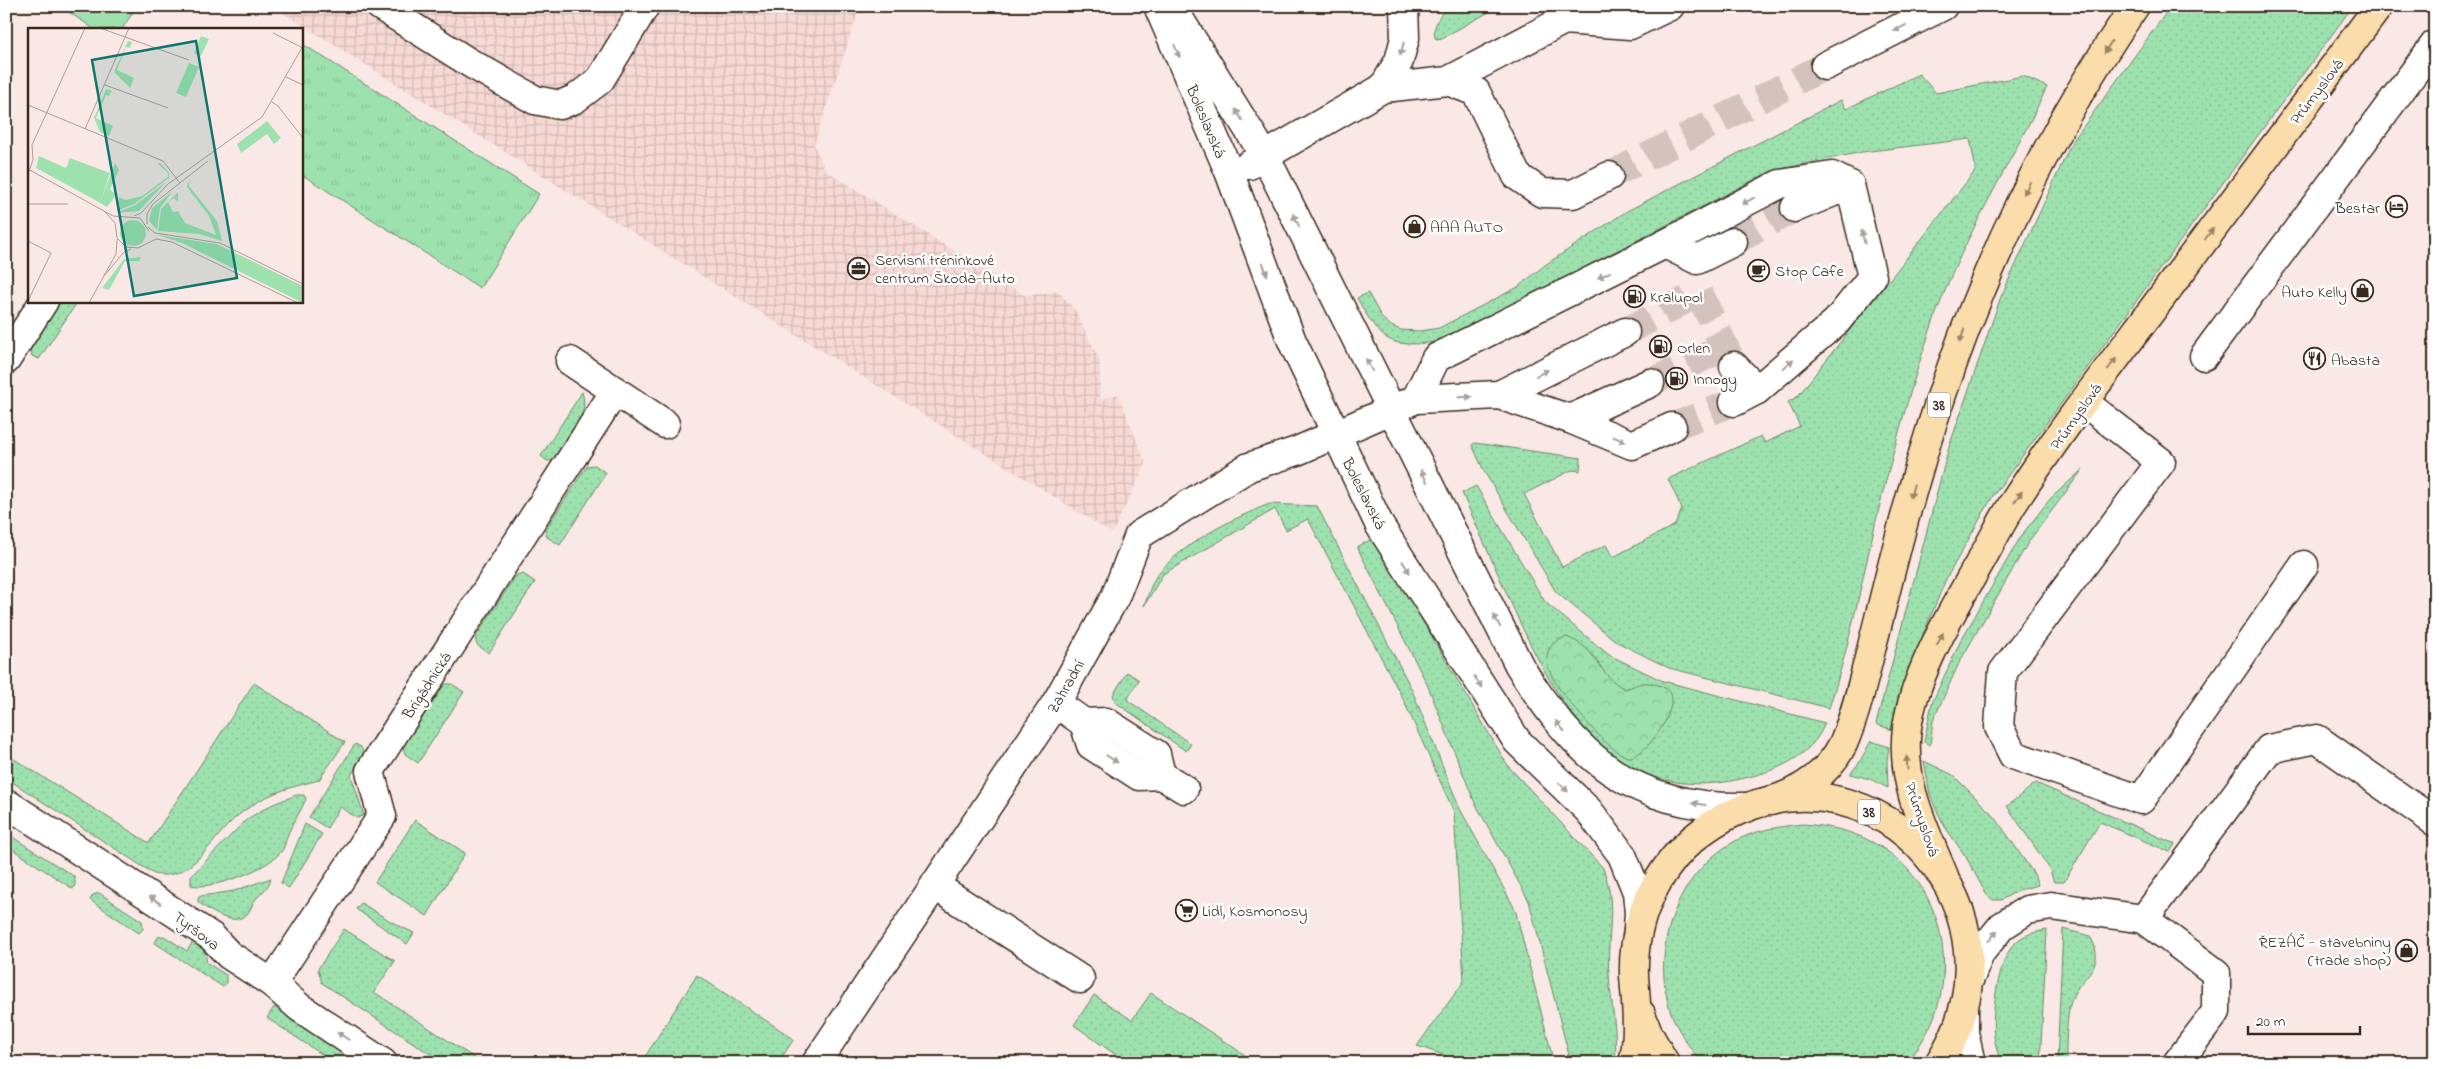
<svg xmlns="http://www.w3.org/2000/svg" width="2441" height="1069" viewBox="0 0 2441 1069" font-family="'Indie Flower',sans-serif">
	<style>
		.industrial { fill: url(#industrial-grid) }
		.grass { fill: url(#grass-dots); stroke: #6c8666 }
		.forest { fill: url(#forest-crowns); stroke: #6c8666 }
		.park { fill: url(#park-tufts); stroke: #6c8666 }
		.garden { fill: #9de2ae; stroke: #6c8666 }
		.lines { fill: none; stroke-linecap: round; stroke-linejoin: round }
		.minor-tunnel { stroke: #d4c2be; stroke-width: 28; stroke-dasharray: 28 14; stroke-linecap: butt }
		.minor-casing { stroke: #3b2a1e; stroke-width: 31 }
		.major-casing { stroke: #3b2a1e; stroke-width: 31 }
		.minor { stroke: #fff; stroke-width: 28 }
		.major { stroke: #faddab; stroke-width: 28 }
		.oneway { fill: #a79f9a }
		.oneway2 { fill: #9a8464 }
		.labels { text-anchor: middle; stroke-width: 5; stroke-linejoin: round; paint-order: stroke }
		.shield { fill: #fff; stroke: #766a62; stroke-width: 1 }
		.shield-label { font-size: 15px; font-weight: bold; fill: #3b2a1e }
		.street-label { font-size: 16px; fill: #3b2a1e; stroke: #fff }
		.poi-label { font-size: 16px; fill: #3b2a1e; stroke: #fff; text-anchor: start }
		.inset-road { fill: none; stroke: #ae9c96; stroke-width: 1 }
		.view { fill: #0f766e; fill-opacity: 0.15; stroke: #0f766e; stroke-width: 2.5 }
		.inset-edge { fill: none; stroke: #3b2a1e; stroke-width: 2.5 }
	</style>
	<defs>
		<pattern id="industrial-grid" width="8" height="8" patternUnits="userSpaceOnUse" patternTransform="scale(1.25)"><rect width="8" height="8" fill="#f6d8d4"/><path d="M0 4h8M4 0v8" fill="none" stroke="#d4bab6"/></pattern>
		<pattern id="grass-dots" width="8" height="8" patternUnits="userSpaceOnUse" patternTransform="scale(1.25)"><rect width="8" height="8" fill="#9de2ae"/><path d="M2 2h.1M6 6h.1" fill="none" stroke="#88c295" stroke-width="1.8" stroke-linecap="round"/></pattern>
		<pattern id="forest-crowns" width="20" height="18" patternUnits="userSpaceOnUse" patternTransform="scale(1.25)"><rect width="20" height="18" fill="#9de2ae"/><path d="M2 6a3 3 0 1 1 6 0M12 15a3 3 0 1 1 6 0" fill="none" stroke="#88c295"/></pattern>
		<pattern id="park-tufts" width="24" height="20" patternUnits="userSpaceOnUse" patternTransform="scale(1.25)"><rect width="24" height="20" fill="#9de2ae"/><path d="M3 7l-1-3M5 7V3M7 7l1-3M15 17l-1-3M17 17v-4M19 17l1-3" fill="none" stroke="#88c295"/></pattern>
	</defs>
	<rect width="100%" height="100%" fill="#fae8e6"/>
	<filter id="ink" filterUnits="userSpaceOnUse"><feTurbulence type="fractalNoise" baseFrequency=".02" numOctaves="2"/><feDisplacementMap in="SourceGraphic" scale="10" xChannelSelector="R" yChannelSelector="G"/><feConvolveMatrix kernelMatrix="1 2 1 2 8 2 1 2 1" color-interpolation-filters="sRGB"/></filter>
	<g filter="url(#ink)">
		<path class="industrial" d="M 272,6 L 860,6 L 814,145 L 825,170 L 1026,296 L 1058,291 L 1075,310 L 1100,362 L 1100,400 L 1118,394 L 1146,464 L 1112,533 Z"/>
		<g class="grass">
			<path d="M 1450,6 L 1500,6 L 1442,38 L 1436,39 C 1430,29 1441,11 1450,6 Z"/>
			<path d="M 2171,6 L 2353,6 L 1993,496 L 1946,579 L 1913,659 L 1892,730 L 1876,724 L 1949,447 L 2000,299 L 2072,142 Z"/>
			<path d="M 1919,74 L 1936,93 L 2023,76 L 2047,87 C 2012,162 1966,232 1937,311 C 1915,371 1898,434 1882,496 C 1864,567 1852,639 1829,708 L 1669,668 L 1617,642 L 1556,592 L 1485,473 L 1472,445 L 1475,443 L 1581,458 L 1580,471 L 1572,470 L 1524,494 L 1562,567 L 1606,545 L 1613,557 L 1675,525 L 1682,509 L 1668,479 L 1761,436 L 1765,443 L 1800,426 L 1788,402 L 1797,397 L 1976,170 L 1970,139 L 1862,152 L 1771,171 L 1442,341 C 1389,349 1382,343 1357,298 L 1368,293 L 1382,318 L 1391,326 L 1401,330 L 1420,331 L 1439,328 L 1518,287 L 1545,265 L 1627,211 L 1841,100 L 1846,109 Z"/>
			<path d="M 61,301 L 78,301 L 39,359 L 32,356 L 30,349 Z"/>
			<path d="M 582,392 C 591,417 566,442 554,461 L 547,461 L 541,456 Z"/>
			<path d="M 595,465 L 606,473 L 560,545 L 547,537 L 545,530 L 587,466 Z"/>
			<path d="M 2083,469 L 2029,541 L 1959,663 L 1933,721 L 1930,745 L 1924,742 L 1932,703 L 1960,642 L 2021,536 L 2050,499 Z"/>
			<path d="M 1476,486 L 1545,602 L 1609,655 L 1663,681 L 1825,723 C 1811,758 1776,771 1741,779 C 1611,808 1555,701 1510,601 C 1494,565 1478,529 1462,493 Z"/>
			<path d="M 1269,504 L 1317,506 L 1412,690 L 1460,809 L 1515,909 L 1554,1063 L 1467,1063 L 1417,1046 L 1464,981 L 1454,812 L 1403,699 L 1308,519 L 1286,530 L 1275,509 L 1163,574 L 1144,606 C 1148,596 1152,580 1160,571 C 1189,540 1230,520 1269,504 Z"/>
			<path d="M 1374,538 L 1508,766 L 1603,868 C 1618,907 1606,935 1609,975 C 1611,1004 1618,1033 1615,1063 L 1571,1063 L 1529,901 L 1475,803 L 1427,684 L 1357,547 Z"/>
			<path d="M 523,574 L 535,582 L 489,653 L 477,645 L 475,638 L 516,575 Z"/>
			<path d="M 1127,672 L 1139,680 L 1127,700 L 1191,744 L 1186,751 L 1115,702 L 1113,695 Z"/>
			<path d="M 254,683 L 345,742 L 319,780 C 295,786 271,792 251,806 C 243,811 234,818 227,826 C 208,846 188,882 154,874 L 6,778 L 6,754 L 149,843 Z"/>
			<path d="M 445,684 L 452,684 L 464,692 L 418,763 L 405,754 L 403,747 Z"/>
			<path d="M 1871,741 L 1889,747 L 1887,760 L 1888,788 L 1870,779 L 1850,774 L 1859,763 Z"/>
			<path d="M 355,744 L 361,747 L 364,754 L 351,775 L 364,815 L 357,818 L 340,807 L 327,828 L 309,817 Z"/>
			<path d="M 1924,761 L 1953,775 L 1995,817 L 2034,874 L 2038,885 L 2019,890 L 2001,900 L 1993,900 L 1986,894 L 1966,857 L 1945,827 L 1936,809 L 1930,794 Z"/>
			<path d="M 2036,783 L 2175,844 L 2170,852 L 2100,822 L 2064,882 L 2054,882 L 2049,868 L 2007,806 Z"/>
			<path d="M 296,795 L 304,795 L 306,799 C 301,811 293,822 288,834 C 286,839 285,845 283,849 C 272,868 211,891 191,885 L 191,876 L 247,819 L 271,805 Z"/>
			<path d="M 415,820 L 465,853 L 427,916 L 375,882 Z"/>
			<path d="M 305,824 L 322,834 L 289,888 L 281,883 Z"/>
			<path d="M 1803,824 C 1827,826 1850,830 1872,842 C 1953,884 1967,999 1905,1063 L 1702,1063 C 1685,1042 1670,1020 1666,993 C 1654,930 1688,857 1751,834 C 1768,828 1785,826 1803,824 Z"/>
			<path d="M 6,833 L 75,877 L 75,885 L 73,889 L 6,845 Z"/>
			<path d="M 271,878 C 268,889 262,892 255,900 C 252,904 251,910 247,914 C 233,928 210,911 198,902 L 198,898 L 201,896 L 234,891 Z"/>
			<path d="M 99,893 L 142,921 L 143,929 L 139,933 L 90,900 L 93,895 Z"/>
			<path d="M 361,903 L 392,922 L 414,933 L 407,944 L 356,909 Z"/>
			<path d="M 344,929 L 395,961 L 374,992 L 482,1063 L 444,1063 L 322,983 L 318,969 Z"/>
			<path d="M 2063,929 L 2090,936 C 2110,971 2076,975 2070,1005 C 2066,1023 2066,1044 2066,1063 L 2057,1063 Z"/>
			<path d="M 2047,930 L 2040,1063 L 2001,1063 C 1998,1054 1995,1045 1994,1036 C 1991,1014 1998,959 2015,943 C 2024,934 2035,932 2047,930 Z"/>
			<path d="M 164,936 L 187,951 L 193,942 L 204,948 L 207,963 L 226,975 L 226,983 L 223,987 L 155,943 L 158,937 Z"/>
			<path d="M 697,975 L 794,1039 L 778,1063 L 641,1063 Z"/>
			<path d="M 1151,993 L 1257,1063 L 1127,1063 L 1074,1025 L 1094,995 L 1132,1020 Z"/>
			<path d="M 274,1007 L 360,1063 L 335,1063 L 267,1018 Z"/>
		</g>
		<path class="forest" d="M 1566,637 C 1598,647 1597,675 1625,689 C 1632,687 1637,684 1643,683 C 1648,682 1654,684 1658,685 C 1695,694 1643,760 1629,757 C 1615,755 1592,728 1583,718 C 1566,698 1522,651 1566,637 Z"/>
		<path class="park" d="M 301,43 L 539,194 L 480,288 L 301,174 Z"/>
		<path class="garden" d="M 60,6 L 137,6 L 122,29 L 94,29 Z"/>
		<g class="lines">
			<g class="minor-tunnel">
				<path d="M 1609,176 L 1825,66"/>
				<path d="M 1733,242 L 1795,208"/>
				<path d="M 1625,332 L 1699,293 L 1734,366"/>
				<path d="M 1650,383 L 1725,347"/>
				<path d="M 1672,427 L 1734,402"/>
			</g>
			<defs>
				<g id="minor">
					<path d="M 380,6 L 470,63 L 535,100 L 560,105 L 575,99 L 600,80 L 645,6"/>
					<path d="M 1158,6 L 1230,174 L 1292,341 L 1380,526 L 1517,741 L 1589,811 L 1622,855 L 1637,892 L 1639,913 L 1638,929"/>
					<path d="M 1175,12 L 1265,156 L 1519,665 C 1575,756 1633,810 1747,807"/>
					<path d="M 1825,66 L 1943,6"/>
					<path d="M 1448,81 L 1476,92 L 1517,176 L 1542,193 L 1573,194 L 1609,176"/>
					<path d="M 1383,88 L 1399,61 L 1405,38 L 1404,6"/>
					<path d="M 1249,165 L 1383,88 L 1448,81 L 1564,20 L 1630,25 L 1670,6"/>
					<path d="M 1795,208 L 1850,185"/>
					<path d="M 1665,244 L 1697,260 L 1733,242"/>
					<path d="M 2204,356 L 2435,44"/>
					<path d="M 6,360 L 44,301"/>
					<path d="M 570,361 L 665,424"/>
					<path d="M 1734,366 L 1757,390"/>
					<path d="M 1499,395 L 1625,332"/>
					<path d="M 1416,399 L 1436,358 L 1665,244 L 1780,184 L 1832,176 L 1850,185 L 1872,277 L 1837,321 L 1757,390 L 1734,402"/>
					<path d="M 2084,402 L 2161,462 L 2003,672 L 1999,727 L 2013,755 L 2141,800 L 2304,565"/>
					<path d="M 1570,419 L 1650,383"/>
					<path d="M 1056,703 L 1084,723 L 1106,722 L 1156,754 L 1161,775"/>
					<path d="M 1084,723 L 1091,745 L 1139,776 L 1161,775 L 1184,789"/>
					<path d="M 6,803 L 212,937 L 229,955 L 272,983 L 299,1007 L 383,1063"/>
					<path d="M 934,885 L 1080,979"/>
					<path d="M 2144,919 L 2269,749 L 2317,739 L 2435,822"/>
					<path d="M 1970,978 L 1980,953 L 2002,926 L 2027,910 L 2051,906 L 2144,919 L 2216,973 L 2216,1012 L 2177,1063"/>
					<path d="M 272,983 L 382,816 L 370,771 L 615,391"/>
					<path d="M 1964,1008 L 1964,1033 L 1971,1063"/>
					<path d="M 816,1063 L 1056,703 L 1115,597 L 1139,535 L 1249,467 L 1297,451 L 1416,399 L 1499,395 L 1570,419 L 1632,445 L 1672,427"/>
				</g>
				<g id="major">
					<path d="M 1771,801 C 1802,791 1828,774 1843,744 C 1856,714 1863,681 1871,650 C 1885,595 1898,539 1914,485 C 1962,314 2034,152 2135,6"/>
					<path d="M 1944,876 C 1924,828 1900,781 1907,728 C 1914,675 1950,616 1976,569 C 1989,547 2000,524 2014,502 C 2061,429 2115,360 2167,290 C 2238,195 2308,101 2379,6"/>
					<path d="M 1641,1014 L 1649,1035 L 1665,1063"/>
					<path d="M 1633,1063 C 1640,1034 1636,1005 1634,976 C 1633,947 1639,918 1652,892 C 1668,860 1693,834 1725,817 C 1881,736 2035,916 1939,1063"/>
				</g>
			</defs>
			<use href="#minor" class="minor-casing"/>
			<use href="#major" class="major-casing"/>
			<use href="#minor" class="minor"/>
			<use href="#major" class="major"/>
		</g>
		<defs><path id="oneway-solid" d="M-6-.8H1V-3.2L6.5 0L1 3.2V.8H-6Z" transform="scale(1.25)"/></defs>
		<g class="oneway">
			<use href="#oneway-solid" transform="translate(1900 28) rotate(153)"/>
			<use href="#oneway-solid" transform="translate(1402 49) rotate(105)"/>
			<use href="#oneway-solid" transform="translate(1177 51) rotate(67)"/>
			<use href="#oneway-solid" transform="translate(1239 115) rotate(-122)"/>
			<use href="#oneway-solid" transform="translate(1748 201) rotate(152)"/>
			<use href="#oneway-solid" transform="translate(1296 220) rotate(-117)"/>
			<use href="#oneway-solid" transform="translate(1863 237) rotate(-104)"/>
			<use href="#oneway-solid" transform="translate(1265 269) rotate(70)"/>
			<use href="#oneway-solid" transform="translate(1604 275) rotate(154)"/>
			<use href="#oneway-solid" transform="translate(1788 364) rotate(-41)"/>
			<use href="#oneway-solid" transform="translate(1369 365) rotate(-117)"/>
			<use href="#oneway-solid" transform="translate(1542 373) rotate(-27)"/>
			<use href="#oneway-solid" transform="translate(1465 397) rotate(-2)"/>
			<use href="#oneway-solid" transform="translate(1619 439) rotate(23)"/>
			<use href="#oneway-solid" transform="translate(1424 476) rotate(-117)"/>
			<use href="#oneway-solid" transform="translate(1406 567) rotate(58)"/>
			<use href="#oneway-solid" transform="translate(1497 621) rotate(-117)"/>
			<use href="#oneway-solid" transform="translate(1478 682) rotate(58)"/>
			<use href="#oneway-solid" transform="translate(1560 726) rotate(-130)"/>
			<use href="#oneway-solid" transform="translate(1112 759) rotate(32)"/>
			<use href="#oneway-solid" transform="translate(1563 787) rotate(43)"/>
			<use href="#oneway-solid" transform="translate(1699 804) rotate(-170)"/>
			<use href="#oneway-solid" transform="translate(155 900) rotate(-147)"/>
			<use href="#oneway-solid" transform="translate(1993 936) rotate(-49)"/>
			<use href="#oneway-solid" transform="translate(343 1036) rotate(-146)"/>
		</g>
		<g class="oneway2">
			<use href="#oneway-solid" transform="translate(2108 47) rotate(121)"/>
			<use href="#oneway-solid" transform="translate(2027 188) rotate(117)"/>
			<use href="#oneway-solid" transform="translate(2209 234) rotate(-53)"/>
			<use href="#oneway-solid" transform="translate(1962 336) rotate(109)"/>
			<use href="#oneway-solid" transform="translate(2112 364) rotate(-53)"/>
			<use href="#oneway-solid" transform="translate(1912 491) rotate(105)"/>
			<use href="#oneway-solid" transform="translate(2018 497) rotate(-56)"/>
			<use href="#oneway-solid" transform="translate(1940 639) rotate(-63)"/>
			<use href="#oneway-solid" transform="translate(1907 763) rotate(-94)"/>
		</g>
	</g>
	<defs>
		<symbol id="hotel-ring" viewBox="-11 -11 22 22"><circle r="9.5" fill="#fff" stroke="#3b2a1e" stroke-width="1.5"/><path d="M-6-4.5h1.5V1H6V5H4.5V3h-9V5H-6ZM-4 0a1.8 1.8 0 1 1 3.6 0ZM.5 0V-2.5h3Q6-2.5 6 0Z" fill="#3b2a1e"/></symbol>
		<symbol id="shop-ring" viewBox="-11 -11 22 22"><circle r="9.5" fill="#fff" stroke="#3b2a1e" stroke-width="1.5"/><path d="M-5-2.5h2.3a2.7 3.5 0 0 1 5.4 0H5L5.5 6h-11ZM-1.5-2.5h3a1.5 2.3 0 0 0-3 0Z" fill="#3b2a1e"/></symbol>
		<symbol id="office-ring" viewBox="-11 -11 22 22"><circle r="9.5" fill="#fff" stroke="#3b2a1e" stroke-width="1.5"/><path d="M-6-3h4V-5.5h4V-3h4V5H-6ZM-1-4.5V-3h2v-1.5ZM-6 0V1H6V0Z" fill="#3b2a1e"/></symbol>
		<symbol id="cafe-ring" viewBox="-11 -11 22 22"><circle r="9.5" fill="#fff" stroke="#3b2a1e" stroke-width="1.5"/><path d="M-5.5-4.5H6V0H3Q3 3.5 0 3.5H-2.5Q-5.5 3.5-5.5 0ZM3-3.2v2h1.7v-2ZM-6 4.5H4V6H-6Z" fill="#3b2a1e"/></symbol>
		<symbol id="fuel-ring" viewBox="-11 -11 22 22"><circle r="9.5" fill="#fff" stroke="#3b2a1e" stroke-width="1.5"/><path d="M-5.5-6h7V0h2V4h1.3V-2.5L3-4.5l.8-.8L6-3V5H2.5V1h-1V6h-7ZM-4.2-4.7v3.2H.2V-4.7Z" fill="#3b2a1e"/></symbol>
		<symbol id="restaurant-ring" viewBox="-11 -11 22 22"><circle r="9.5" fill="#fff" stroke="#3b2a1e" stroke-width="1.5"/><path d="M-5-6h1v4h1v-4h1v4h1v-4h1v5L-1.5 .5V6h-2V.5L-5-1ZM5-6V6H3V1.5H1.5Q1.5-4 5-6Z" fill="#3b2a1e"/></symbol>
		<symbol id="supermarket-ring" viewBox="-11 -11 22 22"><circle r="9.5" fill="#fff" stroke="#3b2a1e" stroke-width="1.5"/><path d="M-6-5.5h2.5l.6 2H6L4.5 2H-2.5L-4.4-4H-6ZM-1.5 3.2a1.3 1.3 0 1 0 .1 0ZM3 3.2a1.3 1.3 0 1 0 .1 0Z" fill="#3b2a1e"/></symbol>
	</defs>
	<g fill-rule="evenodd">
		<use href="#hotel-ring" x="2384" y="194" width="25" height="25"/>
		<use href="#shop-ring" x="1402" y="214" width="25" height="25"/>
		<use href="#office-ring" x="846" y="256" width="25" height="25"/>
		<use href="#cafe-ring" x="1746" y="258" width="25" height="25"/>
		<use href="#shop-ring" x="2350" y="278" width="25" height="25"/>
		<use href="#fuel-ring" x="1622" y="284" width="25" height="25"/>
		<use href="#fuel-ring" x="1648" y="334" width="25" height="25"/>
		<use href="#restaurant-ring" x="2302" y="346" width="25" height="25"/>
		<use href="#fuel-ring" x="1664" y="366" width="25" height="25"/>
		<use href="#supermarket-ring" x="1174" y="898" width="25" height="25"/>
		<use href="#shop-ring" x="2394" y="938" width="25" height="25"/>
	</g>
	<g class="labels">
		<g class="shield">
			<rect x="1928" y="392.5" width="22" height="25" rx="4"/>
			<rect x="1858" y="799.5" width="22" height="25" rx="4"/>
		</g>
		<g class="shield-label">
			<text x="1939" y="410">38</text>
			<text x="1869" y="817">38</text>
		</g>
		<g class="street-label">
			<text transform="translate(2316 91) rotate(-53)" y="6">Průmyslová</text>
			<text transform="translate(1207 121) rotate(67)" y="6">Boleslavská</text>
			<text transform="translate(2075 416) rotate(-55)" y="6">Průmyslová</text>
			<text transform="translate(1365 493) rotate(63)" y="6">Boleslavská</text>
			<text transform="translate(426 685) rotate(-57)" y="6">Brigádnická</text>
			<text transform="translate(1065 686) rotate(-60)" y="6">Zahradní</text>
			<text transform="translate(1923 819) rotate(71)" y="6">Průmyslová</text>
			<text transform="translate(197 930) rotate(37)" y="6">Tyršova</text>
		</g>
		<g class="poi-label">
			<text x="2380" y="213" text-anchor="end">Bestar</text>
			<text x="1430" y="232">AAA AUTO</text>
			<text x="875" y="265">Servisní tréninkové<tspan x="875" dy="18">centrum Škoda-Auto</tspan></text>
			<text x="1775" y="276">Stop Cafe</text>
			<text x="2347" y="297" text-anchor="end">Auto Kelly</text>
			<text x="1650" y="302">Kralupol</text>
			<text x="1677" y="353">Orlen</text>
			<text x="2331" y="365">Abasta</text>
			<text x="1693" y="384">Innogy</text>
			<text x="1202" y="916">Lidl, Kosmonosy</text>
			<text x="2391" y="947" text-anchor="end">ŘEZÁČ - stavebniny<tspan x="2391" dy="18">(trade shop)</tspan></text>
		</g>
	</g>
	<g transform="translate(28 28)">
		<rect width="275" height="275" fill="#fae8e6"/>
		<path d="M 100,13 L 104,14 L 102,20 L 98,19 L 89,42 L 106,50 L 102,60 L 86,44 ZM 78,61 L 84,63 L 81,68 L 78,67 L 68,90 L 85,98 L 81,108 L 72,104 L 66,90 ZM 239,93 L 253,110 L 246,116 L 239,106 L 213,125 L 209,116 ZM 87,135 L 91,142 L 82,161 L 88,167 L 79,179 L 67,172 L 73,172 ZM 129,135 L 132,135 L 137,140 L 141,145 L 141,150 L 106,176 L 89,183 L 91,169 L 98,172 L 114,168 L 140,149 L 140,145 ZM 162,150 L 161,158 L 189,193 L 194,213 L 171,206 L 130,203 L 133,181 L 150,164 L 150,174 L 146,170 L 140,174 L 145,184 L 150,183 L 157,195 L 188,207 L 181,188 L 159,159 ZM 138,154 L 111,183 L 88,185 L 107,177 ZM 145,163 L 132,180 L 129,202 L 121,193 L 124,180 ZM92 205a13 13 0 1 1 26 0a13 13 0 1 1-26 0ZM 130,207 L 189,216 L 275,258 L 275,275 L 154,215 ZM 113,229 L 111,233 L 97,233 L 81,262 L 74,260 L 96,231 Z" fill="#9de2ae"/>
		<path d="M 161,35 L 171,39 L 158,69 L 148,65 Z" fill="#9de2ae"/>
		<path d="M 173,8 L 181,11 L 173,28 L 166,25 ZM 11,128 L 38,140 L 42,130 L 82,145 L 73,172 L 67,172 L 8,140 Z" fill="#9de2ae"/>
		<path class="inset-road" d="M 72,0 L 161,32M 245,5 L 275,20M 258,49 L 275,57M 77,57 L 140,80M 244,74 L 250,78 L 275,110M 0,77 L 135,133 L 152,155M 57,101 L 101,0M 0,141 L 85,188 L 112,190 L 121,203M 0,146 L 5,132 L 4,117 L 57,0M 0,176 L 40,176M 77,184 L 87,195 L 89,210 L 98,219 L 110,220 L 128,211 L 144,214 L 270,275M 106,188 L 113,185 L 140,156 L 234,89 L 275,18M 119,196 L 119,186 L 125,176 L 180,133M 120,199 L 127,205 L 192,215 L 275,256M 0,213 L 23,225 L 0,273M 76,248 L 96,224 L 103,221M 61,275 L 88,226 L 89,211"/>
		<path class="view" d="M 168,13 L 209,250 L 106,268 L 64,32 Z"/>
		<rect width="275" height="275" class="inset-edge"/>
	</g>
	<rect width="2441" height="1069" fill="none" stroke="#fff" stroke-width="25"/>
	<rect x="12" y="12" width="2416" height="1044" fill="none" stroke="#3b2a1e" stroke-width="2" filter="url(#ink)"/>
	<path d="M2248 1026v8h112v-8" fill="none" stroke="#3b2a1e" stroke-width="2.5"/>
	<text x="2256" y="1026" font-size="15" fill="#3b2a1e" stroke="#ffffff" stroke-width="4" paint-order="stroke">20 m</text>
</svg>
